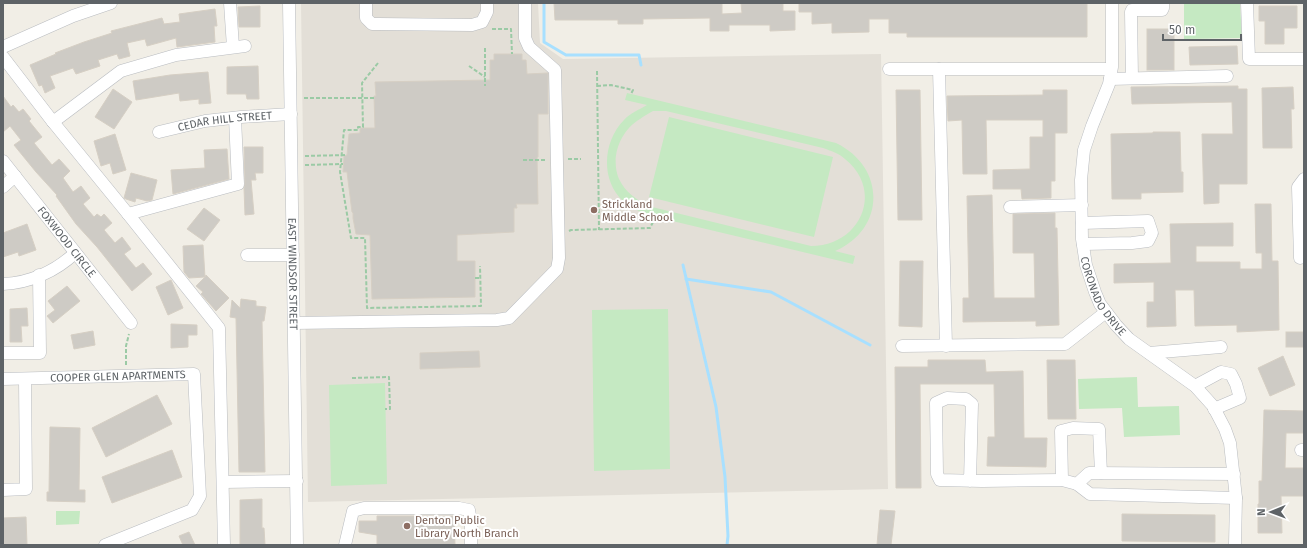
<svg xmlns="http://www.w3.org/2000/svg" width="1307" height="548" viewBox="0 0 1307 548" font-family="'Fira Sans',sans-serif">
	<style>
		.education { fill: #e3dfd7 }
		.green { fill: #c5e9c2; fill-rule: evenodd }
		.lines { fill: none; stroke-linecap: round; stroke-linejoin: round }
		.stream { stroke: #a8e0ff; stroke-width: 3 }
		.building { fill: #cecbc5; stroke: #d6cfc4 }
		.minor-casing { stroke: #b9bcc0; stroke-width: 13 }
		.path { stroke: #9bcaa5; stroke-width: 2; stroke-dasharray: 4 2; stroke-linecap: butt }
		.minor { stroke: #fff; stroke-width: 12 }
		.education-dot { fill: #8d6e63; stroke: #fff; stroke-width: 1.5 }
		.labels { text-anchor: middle; stroke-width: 4; stroke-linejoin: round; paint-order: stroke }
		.street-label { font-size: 11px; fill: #5e6367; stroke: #fff }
		.education-label { font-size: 11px; fill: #785e54; stroke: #fff; text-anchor: start }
	</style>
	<rect width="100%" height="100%" fill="#f1eee6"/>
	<path class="education" d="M 301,3 L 538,3 L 540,43 L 563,59 L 881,54 L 888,489 L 308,502 Z"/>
	<g class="green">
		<path d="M 1184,3 L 1240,3 L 1242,38 L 1184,39 Z"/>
		<path d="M 627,93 L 836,143 C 886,167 886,229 835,251 L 855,256 L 853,264 L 647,215 C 639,211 630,207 623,201 C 600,180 603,141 624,120 C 630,113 639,110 647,105 L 625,100 ZM 666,111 L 823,148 C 831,151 839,153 845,159 C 885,191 860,246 811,246 L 648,206 C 636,199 625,192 619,179 C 610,157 620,131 640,119 C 644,116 649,113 653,111 C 657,111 662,111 666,111 Z"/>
		<path d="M 669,117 L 833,157 L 814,237 L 649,197 Z"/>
		<path d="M 668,309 L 670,469 L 594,471 L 592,310 Z"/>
		<path d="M 1137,377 L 1138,407 L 1179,406 L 1180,435 L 1124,437 L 1122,408 L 1079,409 L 1078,379 Z"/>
		<path d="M 385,383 L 387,484 L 331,486 L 329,385 Z"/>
		<path d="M 56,511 L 80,511 L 79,524 L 56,525 Z"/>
	</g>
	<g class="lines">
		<g class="stream">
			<path d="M 544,3 L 544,42 L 566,55 L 639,55 L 641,65"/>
			<path d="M 683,265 L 716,407 L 725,477 L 728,536 L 727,545"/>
			<path d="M 686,279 L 771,292 L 870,345"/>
		</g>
	</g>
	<g class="building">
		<path d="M 554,3 L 722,3 L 722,14 L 742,13 L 741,3 L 783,3 L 783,11 L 795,11 L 795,30 L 770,31 L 770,25 L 729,25 L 729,31 L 710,31 L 710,18 L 643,19 L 643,24 L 618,24 L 618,20 L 555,20 Z"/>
		<path d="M 799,3 L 1087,3 L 1087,37 L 907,37 L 907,33 L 889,33 L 889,19 L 869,19 L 869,32 L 832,33 L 832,23 L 812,24 L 812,12 L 799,12 Z"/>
		<path d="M 260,6 L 260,27 L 239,27 L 238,7 Z"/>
		<path d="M 1259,6 L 1297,6 L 1297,28 L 1284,28 L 1284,44 L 1265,44 L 1265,21 L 1259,21 Z"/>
		<path d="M 215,9 L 217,26 L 214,26 L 215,42 L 177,47 L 176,38 L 147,46 L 145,39 L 127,43 L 130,56 L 119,59 L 117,54 L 98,60 L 100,66 L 76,74 L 73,68 L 50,76 L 55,88 L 45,93 L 42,85 L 39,86 L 30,65 L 56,54 L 55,53 L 84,42 L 112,33 L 111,31 L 162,18 L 164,24 L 180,22 L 179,14 Z"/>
		<rect x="1147" y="29" width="27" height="41"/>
		<path d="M 1237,46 L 1238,64 L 1190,65 L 1189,47 Z"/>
		<path d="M 494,54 L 522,54 L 522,60 L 526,60 L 527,74 L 548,73 L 548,114 L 538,114 L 538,157 L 537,157 L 538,204 L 516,204 L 517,208 L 514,208 L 514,232 L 457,235 L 457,261 L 475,261 L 475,297 L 372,299 L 370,235 L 356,234 L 353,218 L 353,213 L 352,212 L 347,172 L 343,172 L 344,156 L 347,155 L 349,134 L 360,133 L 360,128 L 375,128 L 374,96 L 376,96 L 375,82 L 490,80 L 490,60 L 494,60 Z"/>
		<path d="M 258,66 L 259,99 L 247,99 L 246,94 L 227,94 L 227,67 Z"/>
		<path d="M 208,72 L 211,103 L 199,104 L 199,99 L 180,101 L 179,93 L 136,100 L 133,81 L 170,75 Z"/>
		<path d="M 1238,86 L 1238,89 L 1247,89 L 1247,184 L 1219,184 L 1219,203 L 1204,204 L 1202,134 L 1233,134 L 1232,102 L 1132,104 L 1131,87 Z"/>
		<path d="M 1293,87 L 1294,109 L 1291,109 L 1292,148 L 1263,148 L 1262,88 Z"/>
		<path d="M 113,89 L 132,102 L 114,129 L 95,117 Z"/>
		<path d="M 896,90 L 920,90 L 922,220 L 898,220 Z"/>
		<path d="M 1043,90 L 1067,90 L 1067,133 L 1055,133 L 1055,181 L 1051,181 L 1051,198 L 1022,199 L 1021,189 L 993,189 L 993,170 L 1030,169 L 1030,137 L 1043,137 L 1043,120 L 986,120 L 987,174 L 963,174 L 962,120 L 948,121 L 947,96 L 1043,95 Z"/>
		<path d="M 3,96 L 11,107 L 13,105 L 19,112 L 23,109 L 31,119 L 29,121 L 42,137 L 34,143 L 52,165 L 59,159 L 70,171 L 63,178 L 73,192 L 81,186 L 90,198 L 83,204 L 94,217 L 97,214 L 101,217 L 104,214 L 112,223 L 104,230 L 115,243 L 122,237 L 131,249 L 124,254 L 136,268 L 143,263 L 152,274 L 132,291 L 97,247 L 76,224 L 56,196 L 57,195 L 36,172 L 14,145 L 21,140 L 10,126 L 3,132 Z"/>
		<path d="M 1153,132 L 1180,132 L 1181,172 L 1183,172 L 1183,192 L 1141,193 L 1141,199 L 1112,199 L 1111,134 L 1153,133 Z"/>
		<path d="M 115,134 L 126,170 L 113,174 L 110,163 L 101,166 L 94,141 Z"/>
		<path d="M 244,147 L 263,147 L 263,173 L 255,173 L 256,180 L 251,180 L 254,214 L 245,215 L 244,188 L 245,184 Z"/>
		<path d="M 227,149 L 229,179 L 173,194 L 171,170 L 205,168 L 204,150 Z"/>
		<path d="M 131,173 L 157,180 L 152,200 L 147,201 L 136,198 L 135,202 L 126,199 L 124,198 Z"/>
		<path d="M 992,195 L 994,298 L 1035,298 L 1034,253 L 1013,253 L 1013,214 L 1055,213 L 1055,228 L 1057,228 L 1059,325 L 1036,326 L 1036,321 L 963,322 L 963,298 L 969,298 L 967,196 Z"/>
		<path d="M 1255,204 L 1271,204 L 1272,261 L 1278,261 L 1279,330 L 1237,332 L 1237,325 L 1195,326 L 1194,290 L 1175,290 L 1176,326 L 1147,327 L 1147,302 L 1154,302 L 1154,282 L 1114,283 L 1114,264 L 1171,263 L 1170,224 L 1233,223 L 1233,246 L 1196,246 L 1196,262 L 1240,262 L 1240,269 L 1262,269 L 1262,253 L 1256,253 Z"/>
		<path d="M 204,208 L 220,220 L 204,241 L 187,229 Z"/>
		<path d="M 27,224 L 36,250 L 19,256 L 18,252 L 3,257 L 3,233 Z"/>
		<path d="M 203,245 L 205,277 L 206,275 L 229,298 L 216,311 L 201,294 L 203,292 L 196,286 L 205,277 L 189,278 L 184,272 L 183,246 Z"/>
		<path d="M 900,261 L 923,261 L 922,327 L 899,326 Z"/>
		<path d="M 171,280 L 183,308 L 168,315 L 156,287 Z"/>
		<path d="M 67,286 L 80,301 L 53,323 L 47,316 L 55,310 L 48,301 Z"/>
		<path d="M 241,299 L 256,301 L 256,306 L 266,307 L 264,321 L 262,321 L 265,472 L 239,472 L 236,318 L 230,317 L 232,300 L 240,308 Z"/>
		<path d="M 27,308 L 28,326 L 21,326 L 22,342 L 10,342 L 10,309 Z"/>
		<path d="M 171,324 L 197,325 L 197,335 L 188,335 L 188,347 L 171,348 Z"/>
		<path d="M 93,331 L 95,345 L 74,349 L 71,335 Z"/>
		<rect x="1286" y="332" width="18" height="15"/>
		<path d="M 479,351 L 480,367 L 420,369 L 420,353 Z"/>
		<path d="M 1283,356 L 1295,385 L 1270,396 L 1258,368 Z"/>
		<path d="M 928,360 L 985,360 L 986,372 L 1023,371 L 1024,438 L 1047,438 L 1046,467 L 987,466 L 988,437 L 995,437 L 994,384 L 920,384 L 921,488 L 896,488 L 895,367 L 928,367 Z"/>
		<path d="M 1047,360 L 1075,360 L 1076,419 L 1048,419 Z"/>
		<path d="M 157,395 L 172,424 L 106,457 L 92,428 Z"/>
		<path d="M 1264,410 L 1304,411 L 1304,433 L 1286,433 L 1285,468 L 1304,468 L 1304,496 L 1281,496 L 1282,533 L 1258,533 L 1258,504 L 1259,504 L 1259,481 L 1262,481 Z"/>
		<path d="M 50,427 L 80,428 L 79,490 L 85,490 L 85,502 L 47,501 L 47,492 L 49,492 Z"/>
		<path d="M 172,450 L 182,477 L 112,503 L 102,477 Z"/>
		<path d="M 262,499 L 262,528 L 264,528 L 265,545 L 240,545 L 240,500 Z"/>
		<path d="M 880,510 L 895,511 L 891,545 L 877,545 Z"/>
		<path d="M 1122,514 L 1215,515 L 1215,542 L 1122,541 Z"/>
		<path d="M 377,516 L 454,516 L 455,545 L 377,545 L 377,535 L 359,532 L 359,521 L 377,521 Z"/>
		<path d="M 26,517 L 27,545 L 3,545 L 3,518 Z"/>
		<path d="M 189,532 L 195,545 L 183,545 L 179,536 Z"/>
	</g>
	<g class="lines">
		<defs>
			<g id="minor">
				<path d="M 230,3 L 233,47"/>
				<path id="s1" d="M 289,3 L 297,545"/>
				<path d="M 366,3 L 366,18 L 372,24 L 378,24 L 472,25 L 482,22 L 487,12 L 487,3"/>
				<path id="s2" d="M 1112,3 L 1112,67 L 1109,84 L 1092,126 L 1084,150 L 1081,180 L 1082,239 L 1086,265 L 1095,292 L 1100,304 L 1116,325 L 1129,339 L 1195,386 L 1213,406 L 1225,429 L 1230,443 L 1236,498 L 1235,545"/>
				<path d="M 1247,3 L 1249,59 L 1304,59"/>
				<path d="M 3,47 L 73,16 L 111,3"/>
				<path d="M 3,57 L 53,122 L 128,214 L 219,328 L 224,545"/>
				<path d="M 889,69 L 1111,69"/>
				<path d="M 939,69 L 946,346"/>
				<path d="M 1132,78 L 1131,12 L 1132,10 L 1162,10 L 1163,8 L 1163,3"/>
				<path d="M 1110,79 L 1227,76"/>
				<path d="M 53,122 L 121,71 L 176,55 L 245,46"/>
				<path id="s3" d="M 159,132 L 205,121 L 241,117 L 291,114"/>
				<path id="s4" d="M 3,161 L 131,323"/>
				<path d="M 1304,179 L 1298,187 L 1300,258 L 1304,257"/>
				<path d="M 3,187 L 15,176"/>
				<path d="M 1010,207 L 1082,205"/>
				<path d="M 128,214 L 238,184 L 235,118"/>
				<path d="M 1082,223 L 1148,221 L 1152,233 L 1148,241 L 1132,243 L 1083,244"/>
				<path d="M 247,255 L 293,255"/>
				<path d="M 3,284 C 30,283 56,271 75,253"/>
				<path d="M 294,323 L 497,320 L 509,318 L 557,269 L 559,258 L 555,70 L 529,47 L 525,38 L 525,3"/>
				<path d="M 902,346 L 1065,344 L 1106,312"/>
				<path d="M 3,353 L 40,353 L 39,275"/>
				<path d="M 1149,353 L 1221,347"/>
				<path id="s5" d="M 3,379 L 194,374 L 200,496 L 192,510 L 105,545"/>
				<path d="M 1195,386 L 1221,372 L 1231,374 L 1236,384 L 1240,398 L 1214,409"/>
				<path d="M 1301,450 L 1304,450"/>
				<path d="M 1062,480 L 1061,431 L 1073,428 L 1099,429 L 1101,473"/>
				<path d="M 970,481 L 972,404 L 966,399 L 947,398 L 936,403 L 937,474 L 940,480 L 982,481 L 1062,480 L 1077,484 L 1089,473 L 1234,474"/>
				<path d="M 223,482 L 297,481"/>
				<path d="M 1077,484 L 1090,494 L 1236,498"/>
				<path d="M 3,490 L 26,489 L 25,379"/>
				<path d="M 345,545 L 353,511 L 364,508 L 459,508 L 469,510 L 471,522 L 471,545"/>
			</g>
		</defs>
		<use href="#minor" class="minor-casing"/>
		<g class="path">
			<path d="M 492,29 L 511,29 L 512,54"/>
			<path d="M 485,48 L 485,86"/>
			<path d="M 378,63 L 362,83 L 363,127 L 358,127 L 358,130 L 344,130 L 340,172 L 351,238 L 365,238 L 367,308 L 481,306 L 480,266"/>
			<path d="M 469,66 L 485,77"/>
			<path d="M 597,71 L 599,230"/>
			<path d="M 597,86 L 611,85 L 633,90 L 631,94"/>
			<path d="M 304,98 L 374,98"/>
			<path d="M 305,156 L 347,155"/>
			<path d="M 568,159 L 581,159"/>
			<path d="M 523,160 L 546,160"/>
			<path d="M 305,165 L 343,164"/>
			<path d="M 569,231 L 571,230 L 650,228 L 656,216"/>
			<path d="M 475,278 L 480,278"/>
			<path d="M 126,365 L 126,346 L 129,334"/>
			<path d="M 352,378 L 389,377 L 390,409 L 385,409"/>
		</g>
		<use href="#minor" class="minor"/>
	</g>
	<g class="education-dot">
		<circle cx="594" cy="210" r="4"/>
		<circle cx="407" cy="526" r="4"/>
	</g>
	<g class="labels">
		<g class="street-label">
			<text dy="4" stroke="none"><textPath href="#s3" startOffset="67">CEDAR HILL STREET</textPath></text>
			<text dy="4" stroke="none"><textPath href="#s4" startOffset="103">FOXWOOD CIRCLE</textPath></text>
			<text dy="4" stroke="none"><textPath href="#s1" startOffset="271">EAST WINDSOR STREET</textPath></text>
			<text dy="4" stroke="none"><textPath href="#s2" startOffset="303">CORONADO DRIVE</textPath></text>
			<text dy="4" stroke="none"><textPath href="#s5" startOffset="115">COOPER GLEN APARTMENTS</textPath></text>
		</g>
		<g class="education-label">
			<text x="602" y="208">Strickland<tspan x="602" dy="13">Middle School</tspan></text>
			<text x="415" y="524">Denton Public<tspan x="415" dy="13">Library North Branch</tspan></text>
		</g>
	</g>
	<rect width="1307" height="548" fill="none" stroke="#5e6367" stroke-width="8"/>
	<g transform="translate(1271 512) rotate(269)" stroke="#ffffff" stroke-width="3" paint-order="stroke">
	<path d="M0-3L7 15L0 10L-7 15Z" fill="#5e6367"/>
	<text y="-6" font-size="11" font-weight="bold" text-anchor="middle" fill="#5e6367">N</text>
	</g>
	<path d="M1163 34v6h78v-6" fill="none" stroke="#5e6367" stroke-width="2"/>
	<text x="1169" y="34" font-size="12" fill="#5e6367" stroke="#ffffff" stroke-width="3" paint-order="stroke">50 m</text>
</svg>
